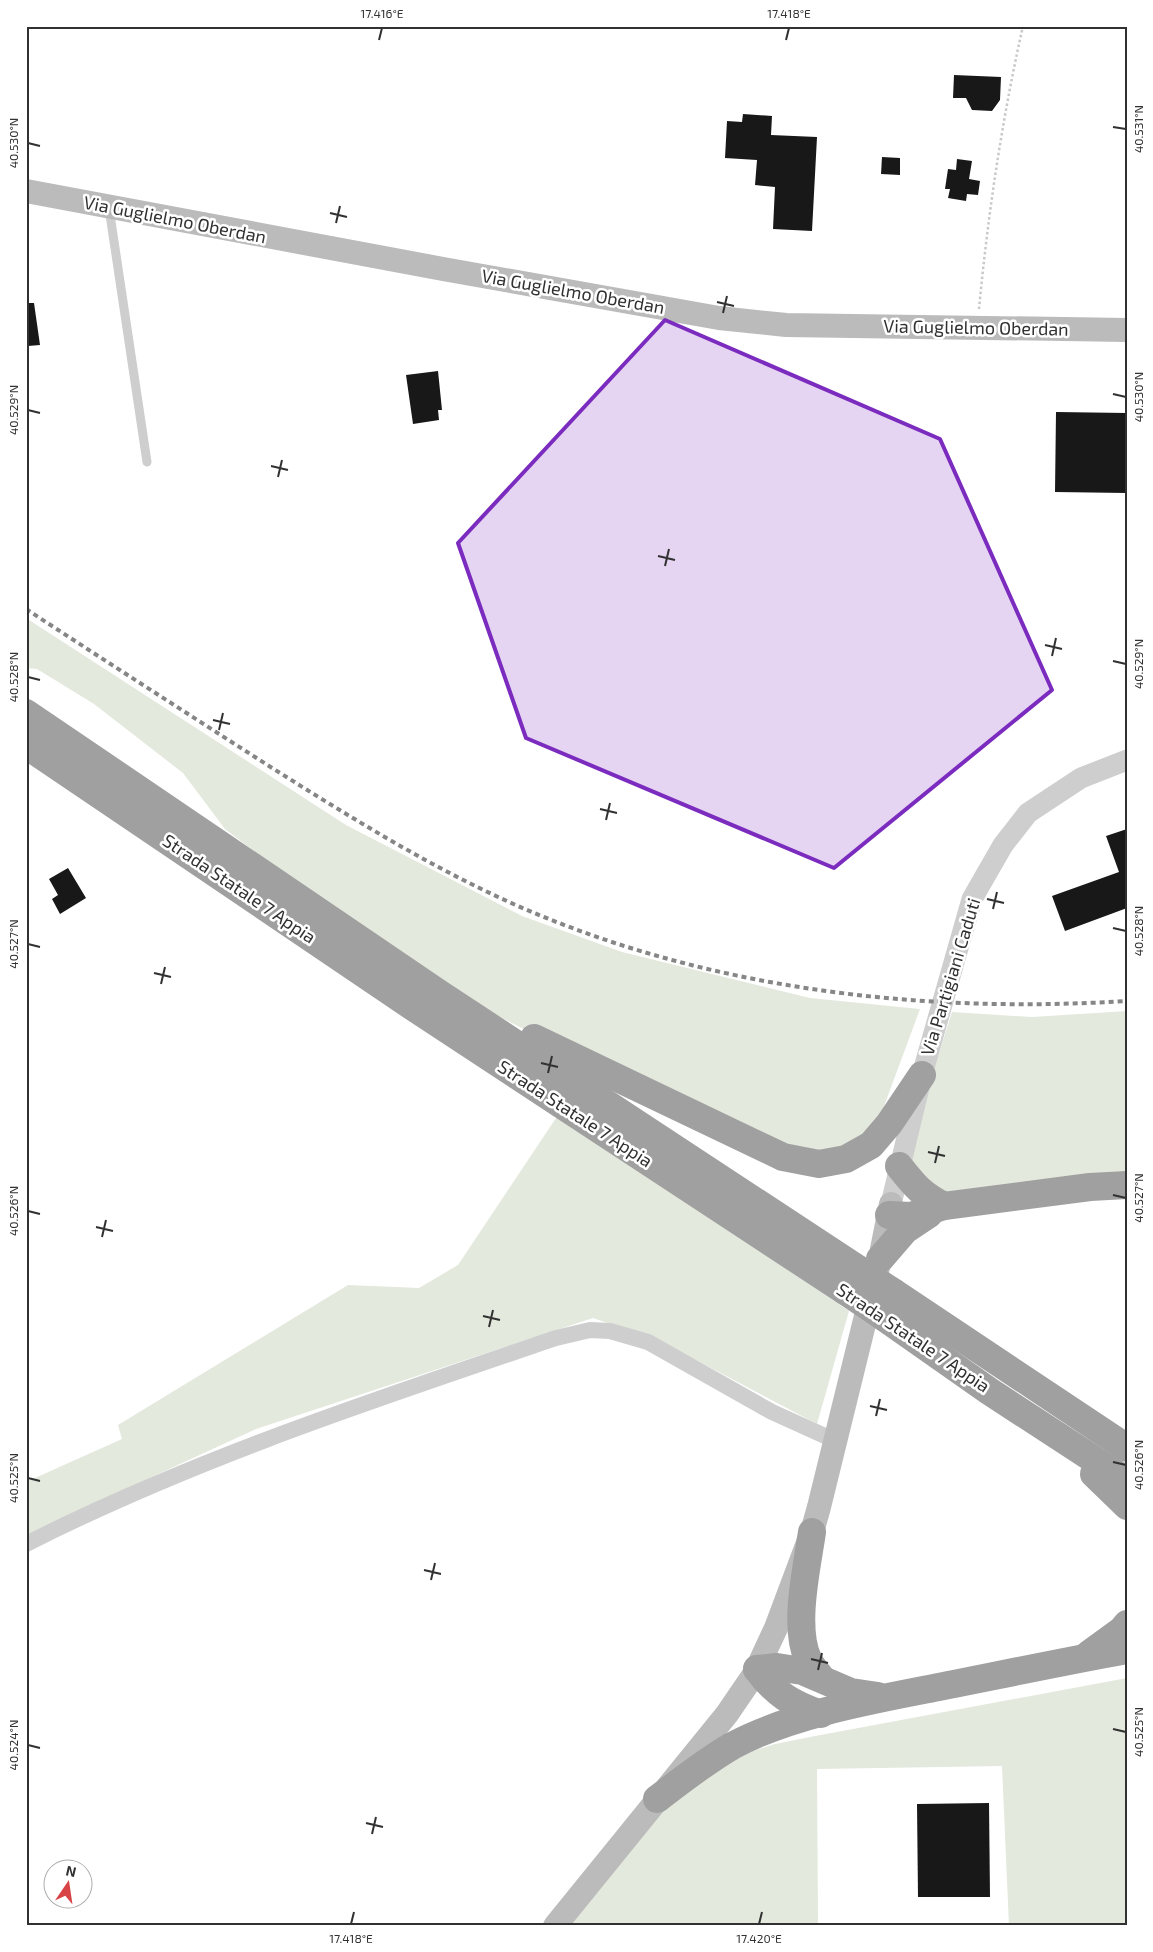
<svg xmlns="http://www.w3.org/2000/svg" width="1153" height="1952" viewBox="0 0 1153 1952" font-family="'Exo 2',sans-serif">
	<style>
		.green { fill: #e3e9dd }
		.building { fill: #181818 }
		.lines { fill: none; stroke-linecap: round; stroke-linejoin: round }
		.path { stroke: #c8c8c8; stroke-width: 2.5; stroke-dasharray: 2.5 2.5; stroke-linecap: butt }
		.service { stroke: #cecece; stroke-width: 9 }
		.minor { stroke: #cecece; stroke-width: 16 }
		.tertiary { stroke: #cecece; stroke-width: 21 }
		.secondary { stroke: #bbb; stroke-width: 24 }
		.trunk { stroke: #a0a0a0; stroke-width: 28 }
		.rail { stroke: #868686; stroke-width: 4; stroke-dasharray: 5 4; stroke-linecap: butt }
		.trunk-bridge { stroke: #a0a0a0; stroke-width: 28 }
		.marked { fill: #7b2cbf; fill-opacity: 0.2; stroke: #7b2cbf; stroke-width: 4; stroke-linejoin: round }
		.ticks { fill: none; stroke: #313131; stroke-width: 2 }
		.labels { text-anchor: middle; stroke-width: 5; stroke-linejoin: round; paint-order: stroke }
		.street-label { font-size: 18px; fill: #313131; stroke: #fff }
		.neatline { fill: none; stroke: #313131; stroke-width: 2 }
		.ticks-label { font-size: 12px; text-anchor: middle; fill: #313131 }
	</style>
	<rect width="100%" height="100%" fill="#fff"/>
	<g class="green">
		<path d="M 26,618 L 346,825 L 522,916 L 622,952 L 810,998 L 920,1009 L 876,1128 L 846,1149 L 808,1157 L 545,1040 L 452,992 L 337,914 L 225,829 L 183,773 L 94,704 L 37,669 L 26,668 Z"/>
		<path d="M 1127,1011 L 1127,1173 L 937,1196 L 906,1159 L 952,1012 L 1032,1017 Z"/>
		<path d="M 558,1115 L 849,1311 L 817,1424 L 660,1341 L 593,1318 L 256,1429 L 26,1535 L 26,1482 L 122,1439 L 118,1425 L 348,1285 L 419,1288 L 458,1265 Z"/>
		<path d="M 1127,1678 L 1127,1926 L 1009,1926 L 1002,1766 L 817,1769 L 818,1926 L 569,1926 L 648,1822 L 733,1757 L 775,1744 L 810,1737 Z"/>
	</g>
	<g class="building">
		<path d="M 954,75 L 1001,77 L 1000,100 L 992,111 L 972,110 L 966,98 L 953,98 Z"/>
		<path d="M 743,114 L 772,116 L 771,135 L 817,137 L 812,231 L 773,229 L 775,187 L 755,185 L 757,160 L 725,158 L 727,121 L 742,122 Z"/>
		<path d="M 882,157 L 900,158 L 900,175 L 881,174 Z"/>
		<path d="M 957,159 L 972,161 L 969,179 L 980,181 L 978,195 L 967,194 L 966,201 L 948,198 L 950,189 L 945,189 L 948,169 L 956,170 Z"/>
		<path d="M 26,303 L 34,303 L 40,345 L 28,346 L 26,335 Z"/>
		<path d="M 438,371 L 442,410 L 438,410 L 439,420 L 413,424 L 406,375 Z"/>
		<path d="M 1056,412 L 1127,413 L 1127,493 L 1055,492 Z"/>
		<path d="M 1127,829 L 1127,908 L 1065,931 L 1052,896 L 1119,872 L 1106,836 Z"/>
		<path d="M 68,868 L 86,898 L 60,914 L 52,899 L 58,895 L 49,879 Z"/>
		<path d="M 989,1803 L 990,1897 L 918,1897 L 917,1804 Z"/>
	</g>
	<g class="lines">
		<path class="path" d="M 979,309 C 988,214 1002,119 1023,26"/>
		<path class="service" d="M 109,208 L 147,462"/>
		<path class="minor" d="M 26,1544 C 196,1458 377,1399 556,1338 L 590,1330 L 610,1331 L 648,1342 L 772,1412 L 836,1441"/>
		<path class="tertiary" d="M 891,1204 L 922,1075 L 972,899 L 1003,845 L 1028,813 L 1081,778 L 1127,760"/>
		<g class="secondary">
			<path d="M 26,191 L 443,269 L 719,318 L 786,325 L 1127,330"/>
			<path d="M 555,1926 L 727,1714 L 755,1673 L 776,1628 L 812,1532 L 819,1507 L 880,1259 L 891,1204"/>
		</g>
		<g class="trunk">
			<path d="M 26,713 L 440,994 L 858,1269"/>
			<path d="M 26,745 L 416,1009 L 845,1291"/>
			<path d="M 534,1038 L 783,1157 L 819,1164 L 846,1159 L 871,1145 L 889,1124 L 922,1075"/>
			<path d="M 899,1166 C 915,1186 921,1194 944,1206"/>
			<path d="M 889,1215 L 911,1216 L 944,1206 L 1090,1187 L 1127,1185"/>
			<path d="M 880,1259 L 905,1230 L 929,1214"/>
			<path d="M 893,1292 L 1127,1448"/>
			<path d="M 885,1318 L 989,1391 L 1127,1481"/>
			<path d="M 1094,1474 L 1127,1506"/>
			<path d="M 812,1532 C 807,1567 793,1627 808,1659 C 811,1666 817,1672 821,1678"/>
			<path d="M 1089,1654 L 1122,1630 L 1127,1624"/>
			<path d="M 757,1669 L 777,1667 L 802,1671 L 851,1692 L 878,1696"/>
			<path d="M 757,1669 C 775,1694 792,1704 821,1714"/>
			<path d="M 657,1799 C 682,1780 706,1761 732,1746 C 787,1716 867,1701 929,1689 C 995,1676 1061,1662 1127,1650"/>
		</g>
		<path class="rail" d="M 26,609 C 107,662 188,714 269,766 C 347,815 425,864 509,902 C 702,989 918,1014 1127,1001"/>
		<g class="trunk-bridge">
			<path d="M 858,1269 L 893,1292"/>
			<path d="M 845,1291 L 885,1318"/>
		</g>
	</g>
	<path class="marked" d="M 665,320 L 940,439 L 1052,690 L 834,868 L 526,738 L 458,543 Z"/>
	<path class="ticks" d="M 379,40 L 382,28M 786,40 L 789,28M 1113,127 L 1126,129M 28,143 L 40,146M 330,213 L 347,217M 336,223 L 340,206M 717,302 L 734,306M 723,313 L 727,296M 1113,394 L 1126,397M 28,410 L 40,413M 271,466 L 288,470M 278,477 L 282,460M 658,556 L 675,560M 665,566 L 669,549M 1045,645 L 1062,649M 1052,656 L 1056,638M 1113,661 L 1126,664M 28,677 L 40,680M 213,720 L 230,724M 219,730 L 223,713M 600,809 L 617,813M 606,820 L 610,803M 987,899 L 1004,903M 993,909 L 997,892M 1113,928 L 1126,931M 28,944 L 40,947M 154,973 L 171,977M 161,984 L 165,967M 541,1063 L 558,1067M 548,1073 L 552,1056M 928,1152 L 945,1156M 935,1163 L 939,1146M 1113,1195 L 1126,1198M 28,1211 L 40,1214M 96,1227 L 113,1231M 102,1237 L 106,1220M 483,1316 L 500,1320M 489,1327 L 493,1310M 870,1406 L 887,1410M 876,1416 L 880,1399M 1113,1462 L 1126,1465M 28,1478 L 40,1481M 424,1570 L 441,1574M 431,1580 L 435,1563M 811,1659 L 828,1663M 818,1670 L 822,1653M 1113,1729 L 1126,1732M 28,1745 L 40,1748M 366,1823 L 383,1827M 372,1834 L 376,1817M 351,1924 L 354,1912M 759,1924 L 762,1912"/>
	<g class="labels">
		<g class="street-label">
			<text transform="translate(175 220) rotate(11)" y="6">Via Guglielmo Oberdan</text>
			<text transform="translate(573 292) rotate(10)" y="6">Via Guglielmo Oberdan</text>
			<text transform="translate(976 328) rotate(1)" y="6">Via Guglielmo Oberdan</text>
			<text transform="translate(239 889) rotate(34)" y="6">Strada Statale 7 Appia</text>
			<text transform="translate(951 977) rotate(-73)" y="6">Via Partigiani Caduti</text>
			<text transform="translate(575 1114) rotate(33)" y="6">Strada Statale 7 Appia</text>
			<text transform="translate(913 1338) rotate(34)" y="6">Strada Statale 7 Appia</text>
		</g>
	</g>
	<rect width="1153" height="1952" fill="none" stroke="#ffffff" stroke-width="55"/>
	<g transform="translate(68 1884) rotate(13)"><circle r="24" fill="#ffffff" stroke="#adadad"/>
	<path d="M0-4L9 19L0 12L-9 19Z" fill="#d84346"/>
	<text y="-8" font-size="14" font-weight="bold" text-anchor="middle" fill="#313131">N</text>
	</g>
	<rect x="28" y="28" width="1098" height="1896" class="neatline"/>
	<g class="ticks-label">
		<text x="382" y="18">17.416°E</text>
		<text x="789" y="18">17.418°E</text>
		<text transform="translate(1139 129) rotate(-90)" y="4">40.531°N</text>
		<text transform="translate(14 143) rotate(-90)" y="4">40.530°N</text>
		<text transform="translate(1139 397) rotate(-90)" y="4">40.530°N</text>
		<text transform="translate(14 410) rotate(-90)" y="4">40.529°N</text>
		<text transform="translate(1139 664) rotate(-90)" y="4">40.529°N</text>
		<text transform="translate(14 677) rotate(-90)" y="4">40.528°N</text>
		<text transform="translate(1139 931) rotate(-90)" y="4">40.528°N</text>
		<text transform="translate(14 944) rotate(-90)" y="4">40.527°N</text>
		<text transform="translate(1139 1198) rotate(-90)" y="4">40.527°N</text>
		<text transform="translate(14 1211) rotate(-90)" y="4">40.526°N</text>
		<text transform="translate(1139 1465) rotate(-90)" y="4">40.526°N</text>
		<text transform="translate(14 1478) rotate(-90)" y="4">40.525°N</text>
		<text transform="translate(1139 1732) rotate(-90)" y="4">40.525°N</text>
		<text transform="translate(14 1745) rotate(-90)" y="4">40.524°N</text>
		<text x="351" y="1943">17.418°E</text>
		<text x="759" y="1943">17.420°E</text>
	</g>
</svg>
